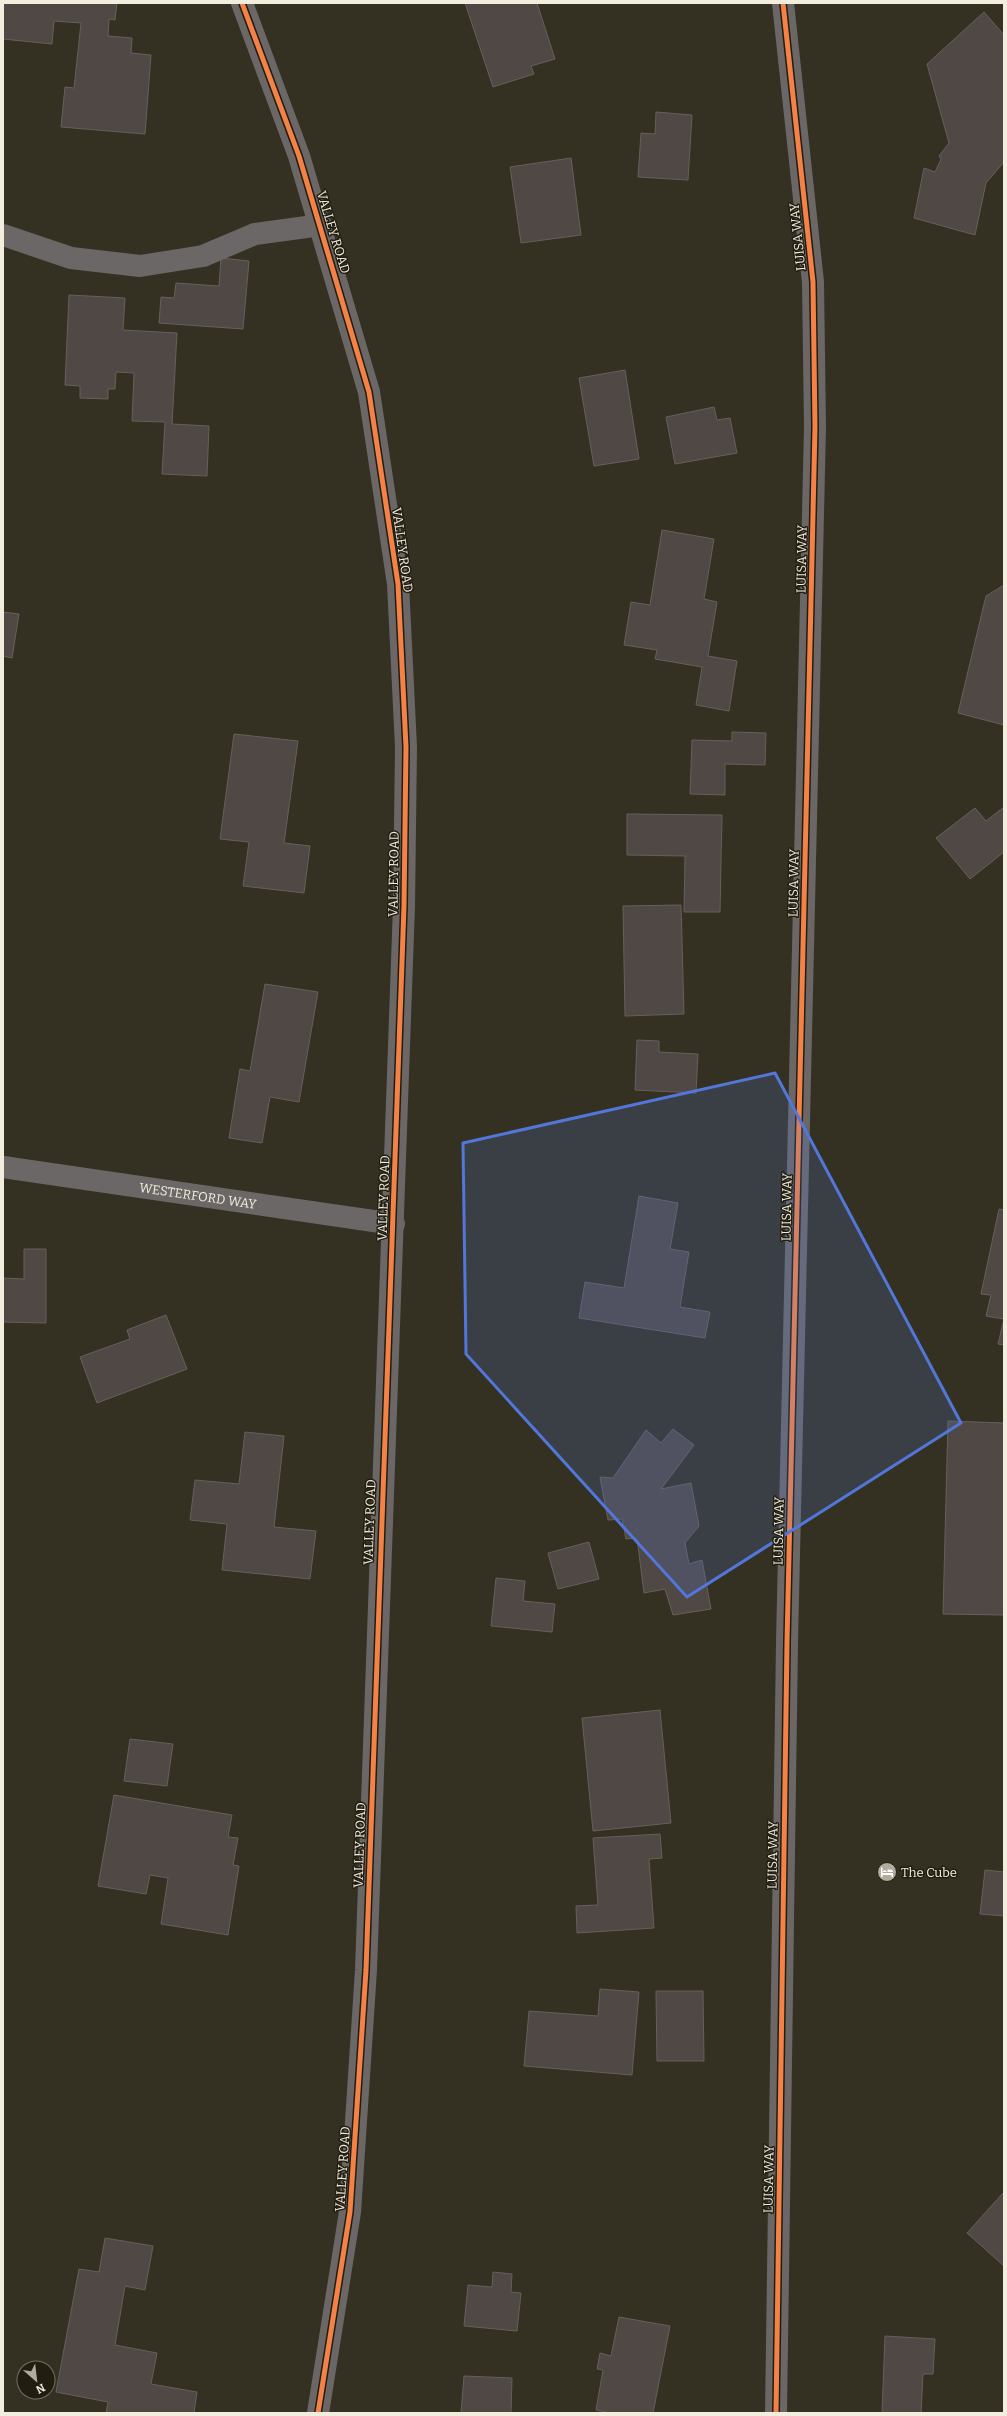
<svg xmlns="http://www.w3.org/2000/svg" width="1007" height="2416" viewBox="0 0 1007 2416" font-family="Bitter,serif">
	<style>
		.building { fill: #504844; stroke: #675f5b }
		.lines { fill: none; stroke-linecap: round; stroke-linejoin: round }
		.minor { stroke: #6b6766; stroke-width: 22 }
		.cycleway-casing { stroke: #211d11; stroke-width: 8 }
		.cycleway { stroke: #f48246; stroke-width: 5 }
		.marked { fill: #5276d9; fill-opacity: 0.2; stroke: #5276d9; stroke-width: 3; stroke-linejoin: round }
		.labels { text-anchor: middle; stroke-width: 3; stroke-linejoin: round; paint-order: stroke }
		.street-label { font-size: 13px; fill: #f2eddd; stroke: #211d11 }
		.poi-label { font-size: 13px; fill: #f2eddd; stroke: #211d11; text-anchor: start }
	</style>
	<rect width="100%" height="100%" fill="#353122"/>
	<g class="building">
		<path d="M 3,3 L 117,3 L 115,20 L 109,19 L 108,36 L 132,38 L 131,53 L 151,55 L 145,134 L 61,127 L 65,87 L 74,88 L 81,23 L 54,21 L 52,44 L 3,39 Z"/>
		<path d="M 465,3 L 537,3 L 555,59 L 531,66 L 534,74 L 493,87 Z"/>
		<path d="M 984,12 L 1004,35 L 1004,162 L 986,183 L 975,235 L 914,218 L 924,168 L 935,172 L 941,159 L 939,156 L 949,143 L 927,64 Z"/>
		<path d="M 656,112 L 692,115 L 688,180 L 638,177 L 641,133 L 655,134 Z"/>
		<path d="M 571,158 L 581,235 L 521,243 L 510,167 Z"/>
		<path d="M 221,258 L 249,261 L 243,329 L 159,323 L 161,297 L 174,298 L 176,283 L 219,286 Z"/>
		<path d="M 69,295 L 125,298 L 123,330 L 177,333 L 172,424 L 209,426 L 207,476 L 162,474 L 165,422 L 132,421 L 134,373 L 116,372 L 115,389 L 108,389 L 108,399 L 80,398 L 80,386 L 65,385 Z"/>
		<path d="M 625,370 L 639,459 L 594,466 L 579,378 Z"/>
		<path d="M 714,407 L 717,420 L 730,418 L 737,453 L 675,464 L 666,417 Z"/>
		<path d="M 662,530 L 714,539 L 704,599 L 717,602 L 708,656 L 737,661 L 729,711 L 696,705 L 702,667 L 655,659 L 657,650 L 624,645 L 631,602 L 650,605 Z"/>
		<path d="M 1004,585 L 1004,725 L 958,713 L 986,596 Z"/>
		<path d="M 3,612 L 19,614 L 12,658 L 3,656 Z"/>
		<path d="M 732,732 L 766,733 L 765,765 L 725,764 L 725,795 L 690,794 L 692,740 L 732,741 Z"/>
		<path d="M 234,734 L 298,741 L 284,843 L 310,846 L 304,893 L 243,886 L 249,842 L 220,839 Z"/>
		<path d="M 1004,807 L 1004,852 L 970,879 L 936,838 L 975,808 L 986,821 Z"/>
		<path d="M 627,814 L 722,815 L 720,912 L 684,912 L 685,856 L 627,855 Z"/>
		<path d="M 681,905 L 684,1014 L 625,1016 L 623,906 Z"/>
		<path d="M 265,984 L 318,992 L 299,1102 L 270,1097 L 262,1143 L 229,1138 L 240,1069 L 250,1071 Z"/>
		<path d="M 637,1040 L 659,1041 L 659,1052 L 698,1054 L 696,1093 L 635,1090 Z"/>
		<path d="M 639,1196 L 678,1203 L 670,1249 L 689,1252 L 680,1307 L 710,1312 L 705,1338 L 579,1318 L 585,1282 L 624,1288 Z"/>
		<path d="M 999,1209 L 1004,1210 L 1004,1345 L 998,1344 L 1004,1319 L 986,1316 L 991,1295 L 981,1294 Z"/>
		<path d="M 24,1249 L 46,1249 L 46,1323 L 3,1322 L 3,1278 L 24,1279 Z"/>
		<path d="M 166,1315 L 187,1369 L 97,1403 L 80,1357 L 130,1339 L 127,1330 Z"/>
		<path d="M 948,1421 L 1004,1423 L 1004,1615 L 943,1614 Z"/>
		<path d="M 673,1429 L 694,1445 L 661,1489 L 691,1483 L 699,1526 L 685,1543 L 689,1564 L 702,1560 L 711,1609 L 673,1615 L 665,1589 L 644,1593 L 637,1538 L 626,1539 L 622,1519 L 608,1520 L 600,1477 L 613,1478 L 646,1430 L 661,1443 Z"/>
		<path d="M 245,1432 L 284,1436 L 274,1527 L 316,1531 L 310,1579 L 222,1570 L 227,1524 L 190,1520 L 195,1480 L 239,1484 Z"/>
		<path d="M 589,1542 L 599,1579 L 558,1589 L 548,1553 Z"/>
		<path d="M 496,1578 L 525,1581 L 523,1601 L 555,1604 L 552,1632 L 491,1626 Z"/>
		<path d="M 660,1710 L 671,1823 L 593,1831 L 582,1718 Z"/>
		<path d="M 130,1739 L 173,1744 L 167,1786 L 124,1781 Z"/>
		<path d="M 114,1795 L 232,1815 L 228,1837 L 238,1838 L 233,1865 L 239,1866 L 228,1935 L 161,1924 L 168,1878 L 150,1875 L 146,1894 L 98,1886 Z"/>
		<path d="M 660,1834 L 662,1858 L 649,1859 L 654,1928 L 577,1933 L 576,1906 L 598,1905 L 593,1838 Z"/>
		<path d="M 985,1870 L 1004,1872 L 1004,1916 L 980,1914 Z"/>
		<path d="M 600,1989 L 639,1992 L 632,2075 L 524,2066 L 529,2011 L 598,2016 Z"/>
		<path d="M 656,1991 L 703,1991 L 704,2061 L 657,2061 Z"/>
		<path d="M 1004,2192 L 1004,2266 L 967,2233 Z"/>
		<path d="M 105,2238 L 153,2246 L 145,2290 L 125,2286 L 115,2345 L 157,2353 L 151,2384 L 197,2392 L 194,2413 L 106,2413 L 108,2402 L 56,2392 L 79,2269 L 99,2272 Z"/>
		<path d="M 493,2272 L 512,2274 L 511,2292 L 521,2293 L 517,2331 L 464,2326 L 468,2285 L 492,2287 Z"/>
		<path d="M 619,2317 L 670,2326 L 653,2413 L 610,2413 L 596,2410 L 603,2370 L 597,2369 L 600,2353 L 611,2356 Z"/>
		<path d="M 885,2336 L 935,2339 L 933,2374 L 923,2374 L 921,2413 L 882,2413 Z"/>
		<path d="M 464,2376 L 512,2378 L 511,2413 L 461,2413 Z"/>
	</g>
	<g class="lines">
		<g class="minor">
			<path d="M 242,3 L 299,156 L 369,392 L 398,584 L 406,747 L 404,906 L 366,1970 L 350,2212 L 318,2413"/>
			<path d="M 3,235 L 71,258 L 140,266 L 203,256 L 255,234 L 321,225"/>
			<path id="s1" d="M 3,1167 L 394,1224"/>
			<path d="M 776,2413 L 787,1642 L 815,427 L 813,282 L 783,3"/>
		</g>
		<defs>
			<g id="cycleway">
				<path d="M 242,3 L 299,156 L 369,392 L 398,584 L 406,747 L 404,906 L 366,1970 L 350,2212 L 318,2413"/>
				<path d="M 776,2413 L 787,1642 L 815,427 L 813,282 L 783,3"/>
			</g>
		</defs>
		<use href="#cycleway" class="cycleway-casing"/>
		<use href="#cycleway" class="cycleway"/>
	</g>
	<path class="marked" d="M 775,1073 L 961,1423 L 687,1597 L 466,1354 L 463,1143 Z"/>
	<defs>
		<symbol id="hotel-disc" viewBox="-11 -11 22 22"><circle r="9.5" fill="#b0ab9c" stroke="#211d11"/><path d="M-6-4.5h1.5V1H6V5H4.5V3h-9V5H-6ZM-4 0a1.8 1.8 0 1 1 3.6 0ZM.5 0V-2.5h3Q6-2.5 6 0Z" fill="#fff"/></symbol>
	</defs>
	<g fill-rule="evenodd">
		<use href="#hotel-disc" x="876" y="1861" width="22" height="22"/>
	</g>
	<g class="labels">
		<g class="street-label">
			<text transform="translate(334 232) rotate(73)" y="5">VALLEY ROAD</text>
			<text transform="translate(797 237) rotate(-96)" y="5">LUISA WAY</text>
			<text transform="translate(403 550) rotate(82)" y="5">VALLEY ROAD</text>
			<text transform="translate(801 559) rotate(-89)" y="5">LUISA WAY</text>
			<text transform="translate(393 874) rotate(-89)" y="5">VALLEY ROAD</text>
			<text transform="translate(793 883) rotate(-89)" y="5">LUISA WAY</text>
			<text dy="5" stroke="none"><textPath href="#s1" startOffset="197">WESTERFORD WAY</textPath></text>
			<text transform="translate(383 1198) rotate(-88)" y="5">VALLEY ROAD</text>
			<text transform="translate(786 1207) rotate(-89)" y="5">LUISA WAY</text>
			<text transform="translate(369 1522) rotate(-88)" y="5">VALLEY ROAD</text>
			<text transform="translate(778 1531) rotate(-89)" y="5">LUISA WAY</text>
			<text transform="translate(359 1845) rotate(-88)" y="5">VALLEY ROAD</text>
			<text transform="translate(772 1855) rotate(-89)" y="5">LUISA WAY</text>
			<text transform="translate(342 2169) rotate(-86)" y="5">VALLEY ROAD</text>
			<text transform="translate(768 2179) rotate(-89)" y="5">LUISA WAY</text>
		</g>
		<g class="poi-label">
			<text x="901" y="1877">The Cube</text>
		</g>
	</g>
	<rect width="1007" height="2416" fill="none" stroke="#f2eddd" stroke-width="8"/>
	<g transform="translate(36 2380) rotate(152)"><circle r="19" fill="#211d11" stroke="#757063"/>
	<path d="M0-3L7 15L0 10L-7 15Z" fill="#b0ab9c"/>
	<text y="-6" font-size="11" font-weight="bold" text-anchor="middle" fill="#f2eddd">N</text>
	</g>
</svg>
